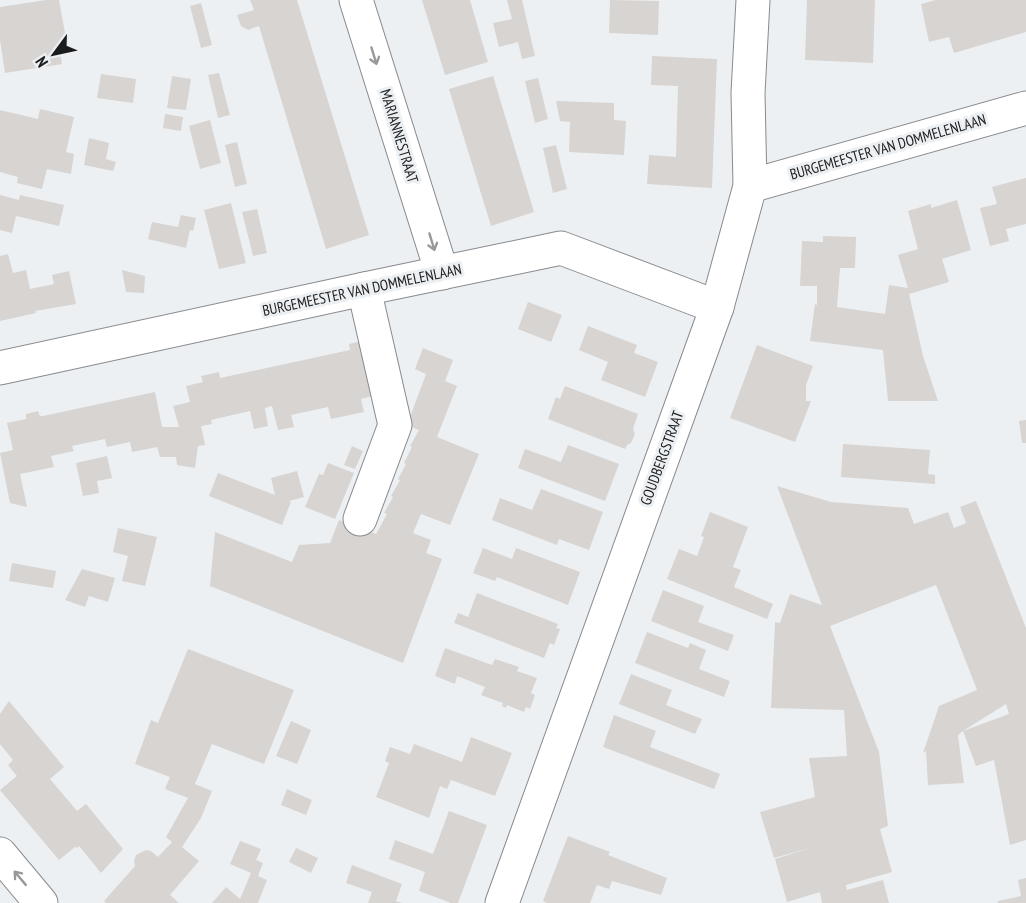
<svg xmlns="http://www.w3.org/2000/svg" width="1026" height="903" viewBox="0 0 1026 903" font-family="'PT Sans Narrow',sans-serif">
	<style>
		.building { fill: #d7d4d1; fill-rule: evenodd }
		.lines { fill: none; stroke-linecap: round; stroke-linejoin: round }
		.minor-casing { stroke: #888a8e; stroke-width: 35 }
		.minor { stroke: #fff; stroke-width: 33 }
		.oneway { stroke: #989999 }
		.labels { text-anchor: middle; stroke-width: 6; stroke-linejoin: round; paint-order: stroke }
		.street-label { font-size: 15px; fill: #1b1c1d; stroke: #edf0f3 }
	</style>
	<rect width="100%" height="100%" fill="#edf0f3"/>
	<g class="building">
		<path d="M 46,0 L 59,0 L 67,44 L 59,45 L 62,64 L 5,73 L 0,40 L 0,7 Z"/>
		<path d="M 250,0 L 297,0 L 369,235 L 326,249 L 259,26 L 248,30 L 241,26 L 237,15 L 254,10 Z"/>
		<path d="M 422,0 L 470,0 L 488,62 L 445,75 Z"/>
		<path d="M 507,0 L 522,0 L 535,56 L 522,59 L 518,42 L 499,47 L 493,23 L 512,19 Z"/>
		<path d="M 610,0 L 659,1 L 658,35 L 609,33 Z"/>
		<path d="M 807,0 L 875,0 L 873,63 L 805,60 Z"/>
		<path d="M 936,0 L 1026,0 L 1026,32 L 954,53 L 949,37 L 929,42 L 921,4 Z"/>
		<path d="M 201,3 L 212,45 L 201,48 L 190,6 Z"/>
		<path d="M 652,56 L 717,59 L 712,188 L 647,184 L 649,155 L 676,157 L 678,86 L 651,85 Z"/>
		<path d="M 219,73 L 230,115 L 218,118 L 208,75 Z"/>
		<path d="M 101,74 L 136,79 L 133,103 L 97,98 Z"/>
		<path d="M 172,76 L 191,79 L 186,110 L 167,108 Z"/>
		<path d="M 493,76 L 534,212 L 491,226 L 449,89 Z"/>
		<path d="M 538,78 L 548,119 L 535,123 L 525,81 Z"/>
		<path d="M 556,101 L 614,103 L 614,120 L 626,121 L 624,155 L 569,152 L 570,122 L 560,121 Z"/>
		<path d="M 40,109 L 74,117 L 66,152 L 74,154 L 71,174 L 47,169 L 42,189 L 17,183 L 18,177 L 0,172 L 0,110 L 38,119 Z"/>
		<path d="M 165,114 L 183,117 L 181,131 L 163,128 Z"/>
		<path d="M 210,120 L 221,163 L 200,169 L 189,126 Z"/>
		<path d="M 89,138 L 109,143 L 106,159 L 116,162 L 113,171 L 84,165 Z"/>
		<path d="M 237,142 L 247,184 L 235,187 L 225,145 Z"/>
		<path d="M 556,145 L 567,189 L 553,193 L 543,148 Z"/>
		<path d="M 1026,178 L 1026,224 L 1006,229 L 1009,241 L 990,246 L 980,208 L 997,204 L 992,187 Z"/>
		<path d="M 0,195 L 19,200 L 20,195 L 64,205 L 59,226 L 16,216 L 12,233 L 0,230 Z"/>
		<path d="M 957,200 L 971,250 L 942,259 L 949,282 L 909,294 L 923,356 L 938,401 L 888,401 L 883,350 L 810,341 L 815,304 L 817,305 L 817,286 L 800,286 L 802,241 L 823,242 L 823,236 L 856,237 L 855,268 L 840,268 L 837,307 L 885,314 L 889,285 L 908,288 L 898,255 L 918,249 L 908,211 L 931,204 L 931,208 Z"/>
		<path d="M 231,203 L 246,263 L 219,269 L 204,210 Z"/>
		<path d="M 257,209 L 267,253 L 253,256 L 242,212 Z"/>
		<path d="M 181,215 L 196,218 L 193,231 L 190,230 L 186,248 L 148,239 L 152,222 L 178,227 Z"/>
		<path d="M 8,254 L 13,273 L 26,270 L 30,289 L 54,284 L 52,275 L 69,271 L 76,304 L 35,311 L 36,313 L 0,321 L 0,256 Z"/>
		<path d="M 122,270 L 145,276 L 144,293 L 126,292 Z"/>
		<path d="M 528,302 L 562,315 L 551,342 L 518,329 Z"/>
		<path d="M 588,326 L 637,345 L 634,353 L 658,362 L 645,397 L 601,380 L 608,362 L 579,350 Z"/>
		<path d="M 366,340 L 381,394 L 361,399 L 364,412 L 331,419 L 328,407 L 291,415 L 294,427 L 278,430 L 272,406 L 265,408 L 268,426 L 254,429 L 250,411 L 211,420 L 212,424 L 201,426 L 205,445 L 198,446 L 195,468 L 177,465 L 176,457 L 160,457 L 157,447 L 132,452 L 130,442 L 107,447 L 105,439 L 72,446 L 74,451 L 51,456 L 54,467 L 20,474 L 27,507 L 10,503 L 0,453 L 13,450 L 7,423 L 26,419 L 26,414 L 38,411 L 40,416 L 43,416 L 155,392 L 162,427 L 179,427 L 173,406 L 190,402 L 186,386 L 203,382 L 201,376 L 219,372 L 220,378 L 350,350 L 349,344 Z"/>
		<path d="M 757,345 L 813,366 L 806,385 L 806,401 L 811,401 L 795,442 L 730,418 Z"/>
		<path d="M 423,348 L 453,360 L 445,381 L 457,386 L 437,437 L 479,454 L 450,525 L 421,514 L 413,533 L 431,540 L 426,553 L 442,559 L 403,663 L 210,586 L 215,532 L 292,562 L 299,545 L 330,543 L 339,520 L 376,534 L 387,514 L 384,513 L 393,497 L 391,496 L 400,480 L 398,479 L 406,464 L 404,463 L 412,447 L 410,446 L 419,430 L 407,425 L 426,374 L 415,369 Z"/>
		<path d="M 565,386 L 638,414 L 633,429 L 635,434 L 631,443 L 627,445 L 625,449 L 548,419 L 556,397 L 560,399 Z"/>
		<path d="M 1026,420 L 1026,443 L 1022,443 L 1019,421 Z"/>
		<path d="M 843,444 L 930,450 L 928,474 L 935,475 L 935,484 L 841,477 Z"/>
		<path d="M 568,445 L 619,464 L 605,501 L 518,468 L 525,449 L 561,462 Z"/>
		<path d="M 352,446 L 363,451 L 355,469 L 344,465 Z"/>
		<path d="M 107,456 L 112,478 L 97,481 L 99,493 L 83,496 L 76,463 Z"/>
		<path d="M 328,463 L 354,473 L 335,519 L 305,507 L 319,474 L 323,475 Z"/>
		<path d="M 297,471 L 304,497 L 289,501 L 291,502 L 282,525 L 209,496 L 218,473 L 275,495 L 271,478 Z"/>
		<path d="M 777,486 L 831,502 L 908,508 L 914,524 L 948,512 L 954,528 L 966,523 L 960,507 L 976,501 L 1026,628 L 1026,840 L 1010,845 L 994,760 L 976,766 L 963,731 L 958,735 L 964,783 L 928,785 L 926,751 L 923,753 L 939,706 L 977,690 L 936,585 L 830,626 L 879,752 L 888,826 L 880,829 L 892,872 L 846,885 L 847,890 L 883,880 L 889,903 L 822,903 L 820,892 L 787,902 L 775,859 L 813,847 L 774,858 L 760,812 L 815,797 L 809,758 L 847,756 L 844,710 L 771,708 L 775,622 L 780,623 L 790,594 L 822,605 ZM 1006,704 L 1009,714 L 963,731 Z"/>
		<path d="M 541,489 L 603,512 L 589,550 L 559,539 L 557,545 L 492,520 L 500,498 L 532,510 Z"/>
		<path d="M 710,512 L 748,527 L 733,567 L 741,570 L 734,587 L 773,604 L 767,619 L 667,579 L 679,549 L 697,556 L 704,537 L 701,536 Z"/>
		<path d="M 118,528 L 157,537 L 145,586 L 122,581 L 128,556 L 113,552 Z"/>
		<path d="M 483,548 L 512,559 L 516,548 L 580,572 L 568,605 L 497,577 L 495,581 L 473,573 Z"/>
		<path d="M 12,563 L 56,571 L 53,588 L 9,581 Z"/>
		<path d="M 82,569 L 115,578 L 108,602 L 89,596 L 85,607 L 65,600 Z"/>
		<path d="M 663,590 L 704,606 L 698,622 L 734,635 L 728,651 L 651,621 Z"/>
		<path d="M 477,593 L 558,624 L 556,628 L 560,629 L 554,645 L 550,643 L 544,658 L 454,623 L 458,613 L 468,617 Z"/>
		<path d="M 647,632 L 688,648 L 690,643 L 706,650 L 699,669 L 730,681 L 724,697 L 635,663 Z"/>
		<path d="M 445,648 L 492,665 L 495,659 L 519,667 L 517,671 L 537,678 L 531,693 L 535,695 L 530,709 L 526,707 L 524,712 L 507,705 L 506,708 L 502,706 L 503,703 L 481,695 L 485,687 L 457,676 L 455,684 L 435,676 Z"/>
		<path d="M 188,649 L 294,690 L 264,764 L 212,744 L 195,784 L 212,791 L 201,818 L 182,847 L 199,861 L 170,895 L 179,903 L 106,903 L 104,901 L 135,866 L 134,861 L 136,855 L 146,850 L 151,851 L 158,857 L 172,842 L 166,837 L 188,798 L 165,789 L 170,777 L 135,764 L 151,720 L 158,723 Z"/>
		<path d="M 631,674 L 672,690 L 666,705 L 702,719 L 695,734 L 619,704 Z"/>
		<path d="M 9,701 L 64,767 L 50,779 L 77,811 L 86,804 L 123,849 L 101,873 L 79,846 L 77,848 L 75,847 L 59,860 L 0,790 L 17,776 L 8,765 L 13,760 L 0,744 L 0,714 Z"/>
		<path d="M 614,715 L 656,731 L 650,747 L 720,774 L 714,789 L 603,747 Z"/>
		<path d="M 291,721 L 311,730 L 297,764 L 276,756 Z"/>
		<path d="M 471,737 L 512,753 L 495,796 L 451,780 L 447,789 L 440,786 L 429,818 L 376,797 L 389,763 L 385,761 L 390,747 L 410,754 L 414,744 L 462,762 Z"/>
		<path d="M 287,789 L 312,800 L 306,815 L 281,805 Z"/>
		<path d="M 449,811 L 487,825 L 458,903 L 451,903 L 419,891 L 425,872 L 389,859 L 395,840 L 433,854 Z"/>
		<path d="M 568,836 L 610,852 L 608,855 L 667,878 L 661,895 L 612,881 L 609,889 L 597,885 L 590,903 L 547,903 L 543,901 Z"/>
		<path d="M 240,841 L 261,849 L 256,860 L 263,863 L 258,876 L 267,880 L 258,903 L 212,903 L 226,887 L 240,899 L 251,873 L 230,864 Z"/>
		<path d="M 296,848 L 318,858 L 311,873 L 289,862 Z"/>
		<path d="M 352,865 L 402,884 L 396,901 L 402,903 L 368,903 L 372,892 L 346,883 Z"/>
		<path d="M 1026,878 L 1026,903 L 998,903 L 998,901 L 1021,896 L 1018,880 Z"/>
	</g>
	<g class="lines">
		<defs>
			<g id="minor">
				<path d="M 356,0 L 442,273"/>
				<path d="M 750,186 L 1026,108"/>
				<path d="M 0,368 L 364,289 L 561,248 L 717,307"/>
				<path d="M 360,519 L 395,425 L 364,289"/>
				<path d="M 0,854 L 41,903"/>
				<path d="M 502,903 L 717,307 L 750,186 L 748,93 L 753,0"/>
			</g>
		</defs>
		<use href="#minor" class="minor-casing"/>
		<use href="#minor" class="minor"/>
	</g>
	<defs><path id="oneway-shaft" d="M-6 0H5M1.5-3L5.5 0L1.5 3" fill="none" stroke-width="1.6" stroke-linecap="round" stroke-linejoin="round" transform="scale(1.5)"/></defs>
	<g class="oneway">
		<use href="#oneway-shaft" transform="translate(374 56) rotate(73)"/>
		<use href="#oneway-shaft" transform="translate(432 242) rotate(73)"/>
		<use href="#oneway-shaft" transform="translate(20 878) rotate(-130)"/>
	</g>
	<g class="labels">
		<g class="street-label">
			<text transform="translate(399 136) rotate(73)" y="5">MARIANNESTRAAT</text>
			<text transform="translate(888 147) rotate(-16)" y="5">BURGEMEESTER VAN DOMMELENLAAN</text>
			<text transform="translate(362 290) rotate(-12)" y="5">BURGEMEESTER VAN DOMMELENLAAN</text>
			<text transform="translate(662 458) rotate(-70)" y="5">GOUDBERGSTRAAT</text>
		</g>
	</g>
	<g transform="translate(54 54) rotate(237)" stroke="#edf0f3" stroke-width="4.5" paint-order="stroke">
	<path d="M0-4.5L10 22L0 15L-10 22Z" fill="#1b1c1d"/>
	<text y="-9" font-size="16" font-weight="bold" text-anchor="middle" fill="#1b1c1d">N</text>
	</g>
</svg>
